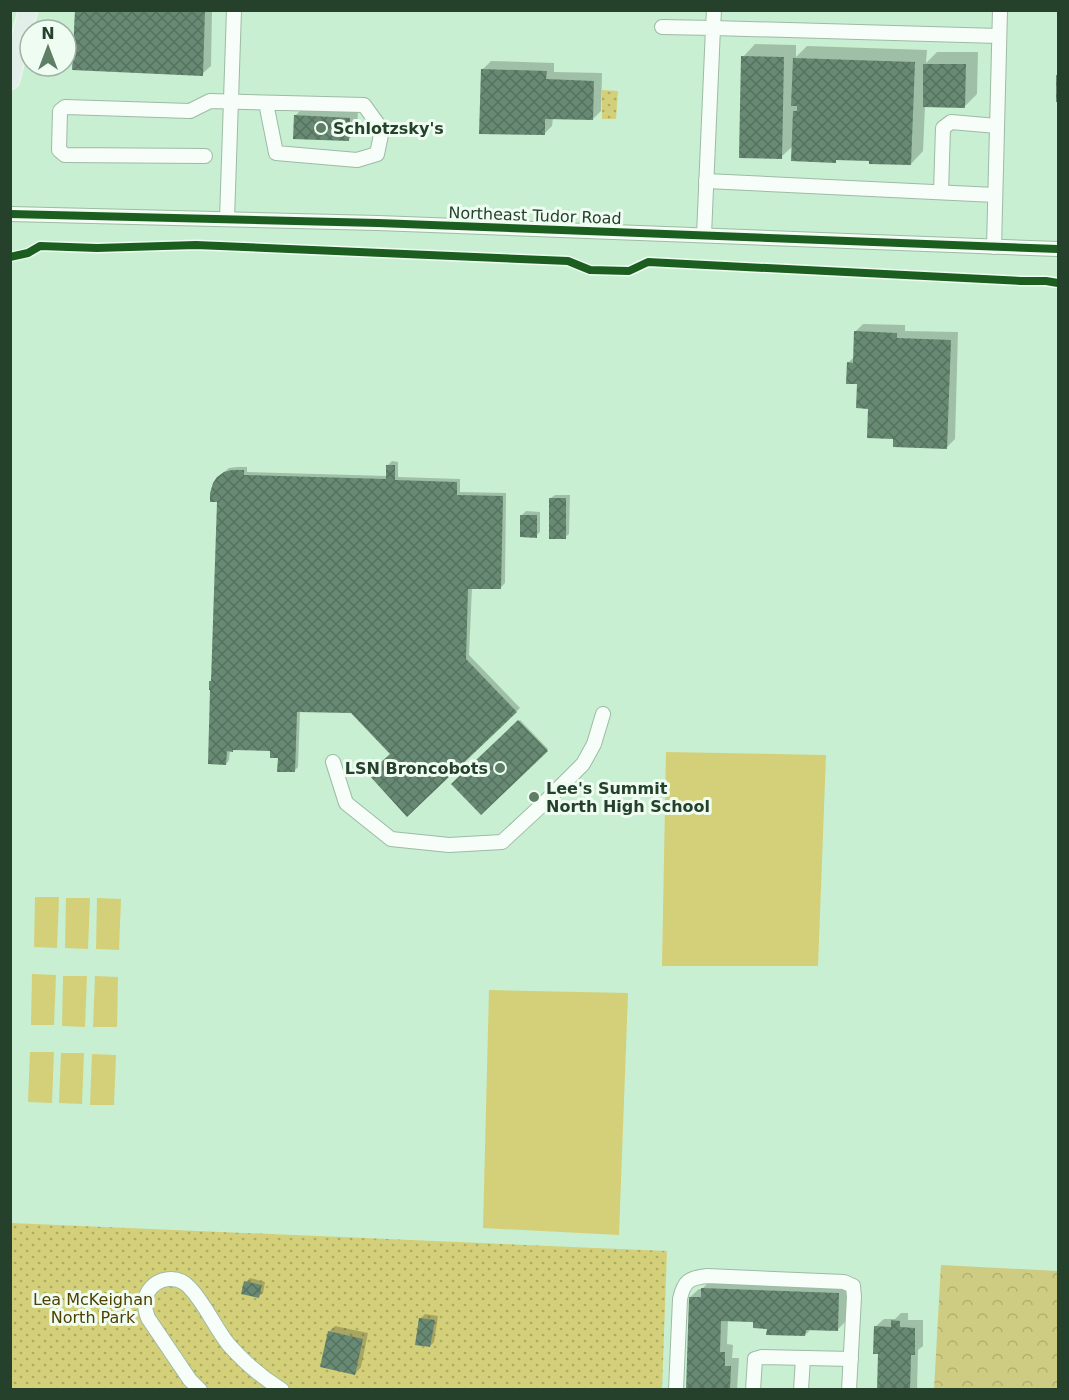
<svg xmlns="http://www.w3.org/2000/svg" width="1069" height="1400" viewBox="0 0 1069 1400" font-family="'DejaVu Sans',sans-serif">
	<style>
		.green { fill: #d4d07a }
		.forest { fill: url(#forest-crowns) }
		.park { fill: url(#park-dots) }
		.shadow { fill: #0003 }
		.building { fill: url(#building-cross-hatch) }
		.lines { fill: none; stroke-linecap: round; stroke-linejoin: round }
		.minor-casing { stroke: #9dbba4; stroke-width: 16 }
		.major-casing { stroke: #e6f8ea; stroke-width: 21 }
		.minor { stroke: #f7fdf8; stroke-width: 14 }
		.major { stroke: #e1eeea; stroke-width: 18 }
		.cycleway-casing { stroke: #effcf1; stroke-width: 11 }
		.cycleway { stroke: #1b5e20; stroke-width: 8 }
		.poi-dot { fill: #5e7e66; stroke: #effcf1; stroke-width: 2 }
		.labels { text-anchor: middle; stroke-width: 6; stroke-linejoin: round; paint-order: stroke }
		.poi-label { font-size: 16px; font-weight: bold; fill: #25412c; stroke: #effcf1; text-anchor: start }
		.street-label { font-size: 16px; fill: #25412c; stroke: #effcf1 }
		.park-label { font-size: 16px; fill: #513f00; stroke: #effcf1 }
	</style>
	<defs>
		<pattern id="forest-crowns" width="20" height="18" patternUnits="userSpaceOnUse" patternTransform="scale(1.5)"><rect width="20" height="18" fill="#cecc82"/><path d="M2 6a3 3 0 1 1 6 0M12 15a3 3 0 1 1 6 0" fill="none" stroke="#b1b070"/></pattern>
		<pattern id="park-dots" width="8" height="8" patternUnits="userSpaceOnUse" patternTransform="scale(1.5)"><rect width="8" height="8" fill="#d4d07a"/><path d="M2 2h.1M6 6h.1" fill="none" stroke="#acaa64" stroke-width="1.8" stroke-linecap="round"/></pattern>
		<pattern id="building-cross-hatch" width="8" height="8" patternUnits="userSpaceOnUse" patternTransform="scale(1.5)"><rect width="8" height="8" fill="#688973"/><path d="M0 0l8 8M0 8l8-8" fill="none" stroke="#55725f"/></pattern>
	</defs>
	<rect width="100%" height="100%" fill="#c8efd1"/>
	<g class="green">
		<path d="M 666,752 L 826,755 L 818,966 L 662,966 Z"/>
		<path d="M 35,897 L 59,897 L 57,948 L 34,947 Z"/>
		<path d="M 66,898 L 90,898 L 88,949 L 65,948 Z"/>
		<path d="M 97,898 L 121,899 L 119,950 L 96,949 Z"/>
		<path d="M 32,974 L 56,975 L 54,1025 L 31,1025 Z"/>
		<path d="M 63,976 L 87,976 L 85,1027 L 62,1026 Z"/>
		<path d="M 95,976 L 118,977 L 117,1027 L 93,1027 Z"/>
		<path d="M 489,990 L 628,993 L 619,1235 L 483,1228 Z"/>
		<path d="M 30,1052 L 54,1052 L 52,1103 L 28,1102 Z"/>
		<path d="M 61,1053 L 84,1053 L 82,1104 L 59,1103 Z"/>
		<path d="M 92,1054 L 116,1055 L 114,1105 L 90,1105 Z"/>
	</g>
	<path class="forest" d="M 941,1265 L 1058,1271 L 1058,1389 L 934,1389 Z"/>
	<g class="park">
		<path d="M 602,90 L 618,91 L 616,119 L 602,119 Z"/>
		<path d="M 11,1223 L 667,1251 L 662,1389 L 11,1390 Z"/>
	</g>
	<g class="shadow">
		<path d="M 77,10 L 212,10 L 211,66 L 202,74 Z"/>
		<path d="M 755,44 L 796,45 L 796,57 L 807,46 L 927,50 L 926,63 L 937,52 L 978,52 L 977,94 L 965,106 L 925,106 L 923,151 L 911,164 L 870,160 L 838,158 L 835,161 L 793,146 L 781,157 L 743,57 Z"/>
		<path d="M 491,61 L 554,63 L 554,72 L 602,73 L 601,111 L 593,119 L 553,118 L 552,126 L 544,134 L 482,70 Z"/>
		<path d="M 304,107 L 358,110 L 357,131 L 348,140 L 295,116 Z"/>
		<path d="M 863,324 L 905,325 L 905,331 L 958,332 L 955,439 L 947,447 L 895,438 L 869,407 L 848,363 L 854,357 L 855,332 Z"/>
		<path d="M 392,461 L 398,462 L 398,477 L 460,479 L 460,492 L 506,493 L 505,583 L 501,587 L 472,587 L 469,655 L 520,708 L 407,815 L 392,754 L 352,712 L 300,711 L 298,767 L 294,771 L 271,750 L 235,748 L 233,750 L 230,750 L 229,760 L 226,764 L 210,682 L 213,679 L 223,473 L 229,468 L 237,467 L 247,467 L 247,472 L 388,476 L 388,465 Z"/>
		<path d="M 555,495 L 570,495 L 569,534 L 565,537 L 551,498 Z"/>
		<path d="M 526,511 L 540,512 L 540,532 L 536,536 L 522,515 Z"/>
		<path d="M 520,720 L 548,749 L 481,813 L 453,784 Z"/>
		<path d="M 250,1278 L 265,1282 L 263,1293 L 259,1296 L 246,1282 Z"/>
		<path d="M 711,1280 L 847,1285 L 846,1321 L 837,1330 L 811,1329 L 805,1335 L 768,1327 L 755,1321 L 728,1320 L 727,1344 L 733,1345 L 732,1358 L 739,1358 L 737,1390 L 687,1390 L 690,1297 L 699,1289 L 702,1289 Z"/>
		<path d="M 901,1313 L 908,1313 L 908,1320 L 923,1320 L 923,1346 L 918,1350 L 917,1390 L 879,1390 L 879,1352 L 875,1327 L 884,1319 L 895,1319 Z"/>
		<path d="M 425,1314 L 438,1316 L 434,1342 L 430,1346 L 421,1318 Z"/>
		<path d="M 335,1326 L 368,1333 L 361,1367 L 355,1374 L 329,1332 Z"/>
	</g>
	<g class="building">
		<path d="M 75,10 L 113,12 L 113,10 L 205,10 L 203,76 L 72,70 Z"/>
		<path d="M 741,56 L 784,57 L 782,159 L 739,158 Z"/>
		<path d="M 793,58 L 915,62 L 911,165 L 869,164 L 869,161 L 836,160 L 836,163 L 791,161 L 793,111 L 797,111 L 797,106 L 791,106 Z"/>
		<path d="M 923,64 L 966,64 L 965,108 L 923,107 Z"/>
		<path d="M 481,69 L 547,71 L 546,79 L 594,81 L 593,120 L 545,119 L 545,135 L 479,134 Z"/>
		<rect x="1056" y="75" width="2" height="27"/>
		<path d="M 294,115 L 350,118 L 349,141 L 293,139 Z"/>
		<path d="M 854,331 L 897,333 L 897,338 L 951,340 L 947,449 L 893,447 L 893,439 L 867,438 L 868,409 L 856,408 L 857,384 L 846,384 L 847,362 L 853,363 Z"/>
		<path d="M 386,465 L 395,465 L 395,480 L 457,482 L 457,495 L 503,496 L 501,589 L 468,589 L 466,659 L 517,712 L 407,817 L 368,774 L 390,754 L 351,713 L 297,712 L 295,772 L 277,772 L 278,758 L 270,758 L 270,751 L 233,750 L 233,752 L 227,751 L 226,765 L 208,764 L 210,690 L 209,690 L 209,681 L 211,681 L 217,502 L 210,502 L 210,493 L 213,483 L 217,477 L 224,472 L 232,470 L 244,470 L 244,475 L 386,479 Z"/>
		<rect x="549" y="498" width="17" height="41"/>
		<path d="M 520,515 L 537,515 L 537,538 L 520,537 Z"/>
		<path d="M 518,720 L 548,751 L 481,815 L 451,784 Z"/>
		<path d="M 244,1281 L 262,1285 L 259,1298 L 241,1294 Z"/>
		<path d="M 701,1288 L 839,1293 L 838,1331 L 806,1330 L 805,1336 L 766,1335 L 767,1329 L 753,1328 L 753,1322 L 721,1321 L 720,1352 L 725,1352 L 725,1366 L 731,1366 L 730,1390 L 686,1390 L 689,1297 L 701,1297 Z"/>
		<path d="M 419,1318 L 435,1320 L 430,1347 L 415,1345 Z"/>
		<path d="M 891,1320 L 900,1321 L 900,1327 L 915,1328 L 915,1355 L 911,1355 L 910,1390 L 877,1390 L 878,1354 L 873,1354 L 874,1326 L 891,1327 Z"/>
		<path d="M 328,1331 L 363,1339 L 355,1375 L 320,1367 Z"/>
	</g>
	<g class="lines">
		<defs>
			<g id="minor">
				<path d="M 714,10 L 713,28 L 999,36"/>
				<path d="M 662,27 L 713,28 L 704,235"/>
				<path d="M 205,156 L 65,155 L 59,150 L 60,111 L 65,107 L 190,111 L 210,101 L 364,105 L 382,130 L 377,154 L 357,160 L 276,153 L 266,103"/>
				<path d="M 706,181 L 995,195"/>
				<path d="M 941,192 L 943,128 L 951,122 L 997,126"/>
				<path d="M 10,214 L 378,223 L 1058,249"/>
				<path d="M 227,219 L 234,10"/>
				<path d="M 994,247 L 1000,10"/>
				<path d="M 333,762 L 346,803 L 391,839 L 449,845 L 502,842 L 542,805 L 583,764 L 594,744 L 603,714"/>
				<path d="M 200,1390 L 190,1380 L 148,1318 C 145,1310 143,1300 148,1292 C 157,1277 178,1274 190,1288 C 206,1305 215,1328 229,1345 C 244,1362 263,1378 282,1390"/>
				<path d="M 676,1390 L 680,1299 C 684,1281 689,1278 707,1276 L 844,1282 L 853,1286 L 854,1297 L 849,1390"/>
				<path d="M 753,1390 L 755,1359 L 762,1357 L 851,1359"/>
				<path d="M 801,1390 L 803,1358"/>
			</g>
			<path id="major" d="M 10,80 L 28,10"/>
		</defs>
		<use href="#minor" class="minor-casing"/>
		<use href="#major" class="major-casing"/>
		<use href="#minor" class="minor"/>
		<use href="#major" class="major"/>
		<defs>
			<g id="cycleway">
				<path d="M 10,214 L 378,223 L 1058,249"/>
				<path d="M 10,257 L 28,253 L 40,246 L 97,248 L 196,245 L 568,261 L 590,270 L 629,271 L 648,262 L 1021,281 L 1046,281 L 1058,283"/>
			</g>
		</defs>
		<use href="#cycleway" class="cycleway-casing"/>
		<use href="#cycleway" class="cycleway"/>
	</g>
	<g class="poi-dot">
		<circle cx="321" cy="128" r="6"/>
		<circle cx="500" cy="768" r="6"/>
		<circle cx="534" cy="797" r="6"/>
	</g>
	<g class="labels">
		<g class="poi-label">
			<text x="333" y="134">Schlotzsky's</text>
			<text x="488" y="774" text-anchor="end">LSN Broncobots</text>
			<text x="546" y="794">Lee's Summit<tspan x="546" dy="18">North High School</tspan></text>
		</g>
		<g class="street-label">
			<text transform="translate(535 215) rotate(2)" y="6">Northeast Tudor Road</text>
		</g>
		<g class="park-label">
			<text x="93" y="1305">Lea McKeighan<tspan x="93" dy="18">North Park</tspan></text>
		</g>
	</g>
	<rect width="1069" height="1400" fill="none" stroke="#25412c" stroke-width="24"/>
	<g transform="translate(48 48)"><circle r="28" fill="#effcf1" stroke="#9eb1a2" stroke-width="1.5"/>
	<path d="M0-4.5L10 22L0 15L-10 22Z" fill="#5e7e66"/>
	<text y="-9" font-size="16" font-weight="bold" text-anchor="middle" fill="#25412c">N</text>
	</g>
</svg>
